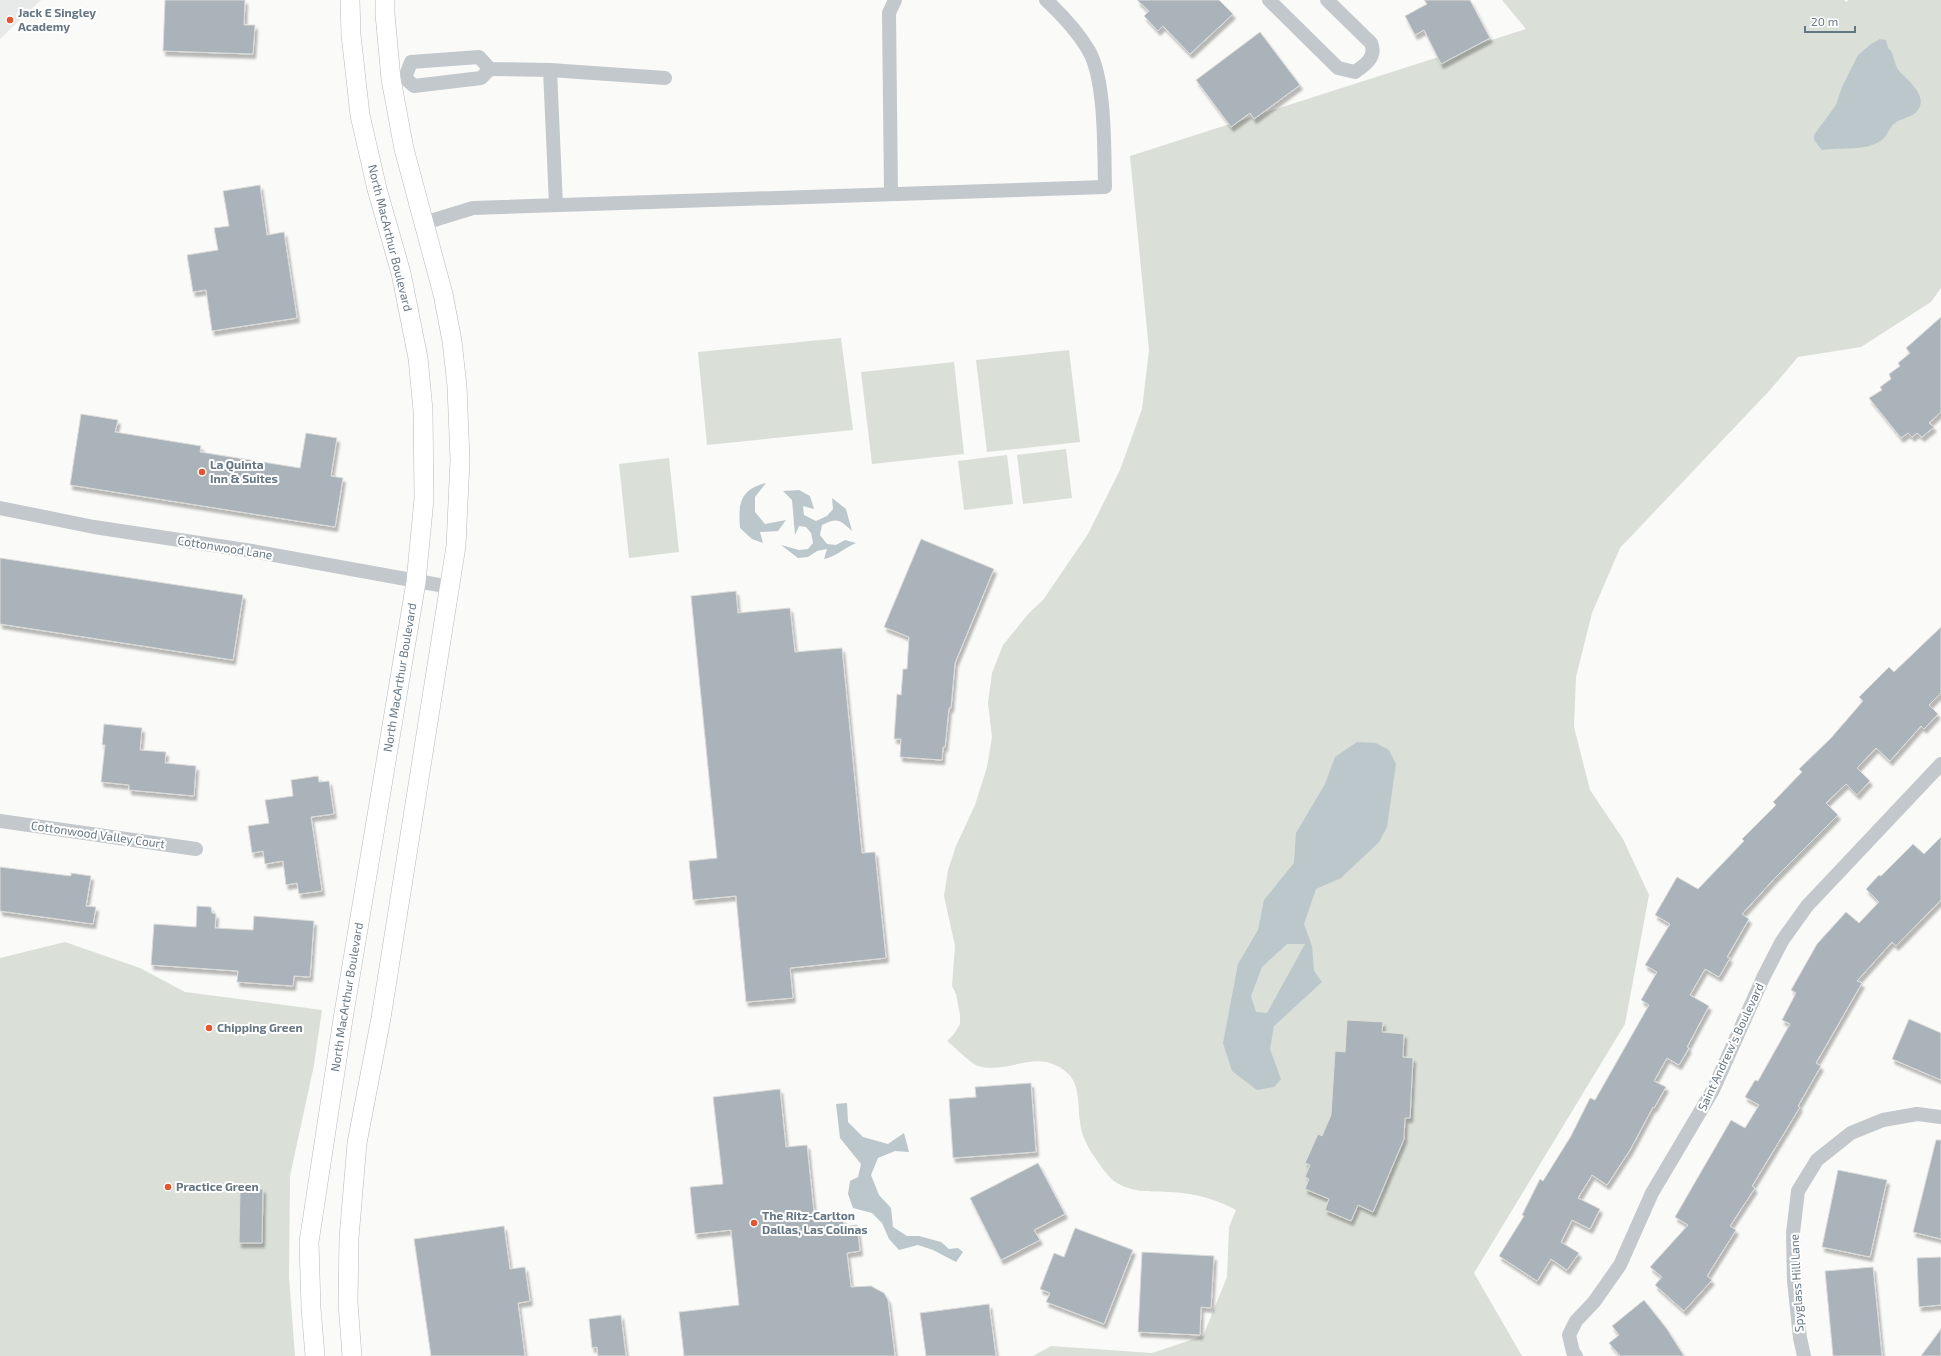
<svg xmlns="http://www.w3.org/2000/svg" width="1941" height="1356" viewBox="0 0 1941 1356" font-family="'Exo 2',sans-serif">
	<style>
		.built { fill: #e8e9e9 }
		.green { fill: #dadfd7 }
		.water { fill: #bbc7cb; fill-rule: evenodd }
		.building { fill: #aab3b9; stroke: #dcdcda; filter: url(#shadow) }
		.lines { fill: none; stroke-linecap: round; stroke-linejoin: round }
		.secondary-casing { stroke: #b3babf; stroke-width: 20 }
		.minor { stroke: #c3c8cc; stroke-width: 14 }
		.secondary { stroke: #fff; stroke-width: 19 }
		.poi-dot { fill: #e4572e; stroke: #fff; stroke-width: 1.5 }
		.labels { text-anchor: middle; stroke-width: 4; stroke-linejoin: round; paint-order: stroke }
		.poi-label { font-size: 12px; font-weight: bold; fill: #657683; stroke: #fff; text-anchor: start }
		.street-label { font-size: 12px; fill: #657683; stroke: #fff }
	</style>
	<defs>
		<filter id="shadow"><feDropShadow dx="2.5" dy="4.5" stdDeviation="1" flood-color="#0004"/></filter>
	</defs>
	<rect width="100%" height="100%" fill="#fafaf8"/>
	<path class="built" d="M 0,0 L 41,0 L 0,39 Z"/>
	<g class="green">
		<path d="M 1502,0 L 1844,0 L 1846,2 L 1849,0 L 1941,0 L 1941,288 L 1931,302 L 1861,347 L 1798,357 L 1770,390 L 1620,548 L 1592,613 L 1576,677 L 1574,727 L 1590,790 L 1623,839 L 1649,895 L 1625,1024 L 1474,1273 L 1522,1356 L 1033,1356 L 1051,1346 L 1152,1353 L 1203,1336 L 1227,1277 L 1229,1227 L 1236,1210 C 1219,1201 1202,1195 1182,1193 C 1159,1190 1137,1195 1117,1183 C 1108,1178 1099,1163 1093,1155 C 1087,1146 1081,1133 1080,1122 C 1077,1098 1082,1077 1055,1065 C 1031,1053 1005,1074 978,1066 C 970,1063 955,1047 947,1041 L 954,1034 L 960,1024 L 960,1015 L 956,994 L 952,986 L 955,946 L 944,896 L 948,870 L 956,846 L 975,805 L 987,767 L 992,737 L 988,703 L 992,673 L 1003,645 L 1029,613 L 1043,600 L 1088,534 L 1120,470 L 1142,409 L 1149,350 L 1130,156 L 1526,29 Z"/>
		<path d="M 841,338 L 853,430 L 707,445 L 698,352 Z"/>
		<path d="M 1069,350 L 1080,442 L 987,452 L 976,360 Z"/>
		<path d="M 954,362 L 964,454 L 872,464 L 861,372 Z"/>
		<path d="M 1066,449 L 1072,498 L 1023,504 L 1017,455 Z"/>
		<path d="M 1007,455 L 1013,504 L 964,510 L 958,461 Z"/>
		<path d="M 669,458 L 679,552 L 629,558 L 619,464 Z"/>
		<path d="M 65,942 L 140,968 L 185,992 L 322,1010 L 314,1065 L 290,1176 L 289,1277 L 295,1356 L 0,1356 L 0,958 Z"/>
	</g>
	<g class="water">
		<path d="M 1880,39 L 1886,40 L 1888,48 C 1895,53 1893,65 1900,72 C 1910,82 1932,100 1914,114 C 1908,118 1900,119 1895,123 C 1890,126 1888,134 1884,138 C 1870,152 1840,147 1822,150 L 1814,140 L 1814,135 L 1836,105 L 1842,87 L 1858,55 L 1871,44 Z"/>
		<path d="M 766,483 L 755,497 L 755,512 L 765,524 L 786,520 L 778,531 L 760,532 L 763,543 L 752,539 L 740,528 C 738,504 740,489 766,483 Z"/>
		<path d="M 799,490 L 810,496 L 814,509 L 803,506 L 804,515 L 816,521 L 827,516 L 833,509 L 832,498 L 846,509 L 852,531 C 840,520 838,517 822,525 L 820,535 L 827,544 L 836,545 L 845,540 L 856,543 C 844,548 837,556 824,559 L 827,549 L 817,551 L 808,557 L 798,558 L 781,545 L 799,550 L 808,549 L 813,543 L 811,533 L 806,527 L 799,526 L 795,535 L 792,500 L 783,491 Z"/>
		<path d="M 1357,742 L 1376,743 L 1389,750 L 1396,764 L 1387,827 L 1379,842 L 1341,878 L 1316,889 L 1304,924 L 1312,946 L 1314,971 L 1322,982 L 1274,1026 L 1270,1049 L 1281,1079 L 1274,1087 L 1257,1090 L 1232,1071 L 1223,1043 L 1238,964 L 1258,930 L 1264,900 L 1294,863 L 1296,833 L 1325,784 L 1335,757 ZM 1287,944 L 1305,944 L 1267,1013 L 1256,1012 L 1251,996 L 1262,967 Z"/>
		<path d="M 847,1103 L 848,1122 L 863,1137 L 888,1144 L 904,1133 L 909,1152 L 895,1151 L 878,1158 L 871,1175 L 879,1195 L 891,1208 L 893,1227 L 907,1236 L 919,1236 L 941,1242 L 949,1249 L 958,1248 L 963,1252 L 956,1262 L 933,1250 L 918,1245 L 899,1250 L 889,1239 L 882,1223 L 872,1213 L 853,1208 L 848,1194 L 850,1181 L 858,1177 L 861,1164 L 840,1138 L 836,1104 Z"/>
	</g>
	<g class="building">
		<path d="M 165,0 L 245,0 L 244,25 L 255,25 L 253,54 L 163,51 Z"/>
		<path d="M 1137,0 L 1219,0 L 1233,14 L 1190,54 L 1163,26 L 1158,31 L 1144,16 L 1149,11 Z"/>
		<path d="M 1424,0 L 1470,0 L 1490,38 L 1441,64 L 1424,30 L 1415,35 L 1405,16 L 1427,4 Z"/>
		<path d="M 1260,32 L 1300,85 L 1254,119 L 1250,113 L 1231,127 L 1196,80 Z"/>
		<path d="M 260,185 L 267,235 L 284,232 L 297,318 L 212,331 L 206,290 L 193,292 L 187,255 L 218,250 L 214,228 L 229,226 L 223,191 Z"/>
		<path d="M 1941,317 L 1941,412 L 1929,423 L 1934,427 L 1922,437 L 1917,433 L 1912,437 L 1908,433 L 1901,438 L 1869,398 L 1882,390 L 1880,387 L 1891,379 L 1889,374 L 1900,366 L 1898,363 L 1910,353 L 1906,348 Z"/>
		<path d="M 81,414 L 118,420 L 115,432 L 201,446 L 200,452 L 300,468 L 306,433 L 337,438 L 331,476 L 343,478 L 335,527 L 70,485 Z"/>
		<path d="M 921,539 L 994,569 L 955,663 L 951,708 L 949,708 L 945,747 L 943,747 L 942,760 L 900,757 L 901,739 L 894,739 L 897,694 L 901,695 L 903,669 L 907,669 L 909,637 L 884,627 Z"/>
		<path d="M 0,558 L 243,595 L 233,660 L 0,624 Z"/>
		<path d="M 736,591 L 738,613 L 790,608 L 795,652 L 842,648 L 862,853 L 875,852 L 886,958 L 790,968 L 793,998 L 746,1002 L 736,896 L 693,900 L 689,861 L 717,858 L 691,596 Z"/>
		<path d="M 1941,627 L 1941,693 L 1929,705 L 1938,714 L 1924,729 L 1921,726 L 1890,761 L 1876,748 L 1857,768 L 1870,781 L 1857,795 L 1846,784 L 1826,803 L 1838,815 L 1773,880 L 1742,914 L 1749,919 L 1727,957 L 1730,958 L 1719,977 L 1705,969 L 1690,995 L 1709,1006 L 1687,1047 L 1689,1048 L 1679,1065 L 1667,1058 L 1654,1081 L 1666,1087 L 1654,1108 L 1653,1107 L 1630,1150 L 1607,1185 L 1592,1175 L 1578,1198 L 1600,1209 L 1590,1229 L 1572,1220 L 1561,1242 L 1579,1253 L 1567,1270 L 1551,1259 L 1537,1281 L 1499,1256 L 1524,1216 L 1522,1215 L 1540,1179 L 1543,1181 L 1571,1136 L 1590,1098 L 1595,1100 L 1649,1005 L 1641,1000 L 1657,972 L 1645,965 L 1670,924 L 1655,915 L 1677,877 L 1698,889 L 1744,841 L 1742,839 L 1776,805 L 1773,802 L 1802,772 L 1799,769 L 1831,738 L 1863,701 L 1859,697 L 1889,667 L 1894,672 Z"/>
		<path d="M 104,724 L 142,728 L 140,750 L 166,752 L 165,763 L 196,766 L 194,796 L 129,790 L 129,785 L 101,782 L 105,745 L 102,745 Z"/>
		<path d="M 318,776 L 319,782 L 329,781 L 334,814 L 311,817 L 322,891 L 299,894 L 297,883 L 286,885 L 283,861 L 265,864 L 263,851 L 252,853 L 248,826 L 269,823 L 265,800 L 293,796 L 291,780 Z"/>
		<path d="M 1941,837 L 1941,900 L 1896,946 L 1892,942 L 1857,981 L 1862,983 L 1816,1063 L 1821,1066 L 1798,1106 L 1800,1107 L 1752,1186 L 1755,1188 L 1730,1226 L 1736,1230 L 1707,1276 L 1712,1280 L 1684,1311 L 1655,1285 L 1662,1277 L 1650,1267 L 1688,1225 L 1675,1217 L 1731,1120 L 1745,1128 L 1759,1105 L 1745,1097 L 1755,1080 L 1758,1081 L 1790,1024 L 1782,1020 L 1796,993 L 1791,990 L 1817,944 L 1846,912 L 1859,923 L 1879,902 L 1866,889 L 1879,875 L 1881,876 L 1913,844 L 1924,854 Z"/>
		<path d="M 0,867 L 71,876 L 71,873 L 91,876 L 86,906 L 96,907 L 93,924 L 0,911 Z"/>
		<path d="M 197,906 L 211,907 L 212,913 L 216,914 L 215,928 L 253,930 L 254,916 L 314,921 L 310,977 L 294,976 L 293,986 L 237,982 L 238,971 L 151,965 L 154,924 L 196,927 Z"/>
		<path d="M 1909,1019 L 1941,1033 L 1941,1080 L 1892,1059 Z"/>
		<path d="M 1347,1020 L 1383,1022 L 1382,1032 L 1404,1034 L 1403,1057 L 1413,1058 L 1410,1118 L 1405,1118 L 1404,1139 L 1373,1212 L 1358,1205 L 1351,1221 L 1325,1210 L 1329,1199 L 1305,1189 L 1309,1179 L 1305,1177 L 1310,1165 L 1305,1163 L 1318,1134 L 1322,1136 L 1331,1115 L 1335,1051 L 1345,1052 Z"/>
		<path d="M 1031,1083 L 1036,1152 L 953,1158 L 949,1099 L 976,1097 L 975,1087 Z"/>
		<path d="M 780,1089 L 786,1147 L 807,1145 L 815,1222 L 843,1218 L 844,1226 L 857,1225 L 860,1251 L 847,1253 L 851,1287 L 871,1286 L 884,1293 L 888,1300 L 895,1356 L 684,1356 L 679,1312 L 739,1305 L 731,1230 L 695,1234 L 690,1187 L 723,1184 L 713,1097 Z"/>
		<path d="M 1936,1140 L 1941,1140 L 1941,1239 L 1913,1232 Z"/>
		<path d="M 1038,1163 L 1065,1214 L 1034,1230 L 1040,1240 L 1001,1260 L 970,1198 Z"/>
		<path d="M 1838,1170 L 1887,1180 L 1870,1257 L 1822,1247 Z"/>
		<path d="M 240,1189 L 263,1189 L 262,1243 L 239,1243 Z"/>
		<path d="M 504,1226 L 510,1269 L 525,1267 L 530,1301 L 518,1303 L 525,1356 L 431,1356 L 414,1239 Z"/>
		<path d="M 1075,1228 L 1133,1250 L 1104,1324 L 1046,1302 L 1050,1293 L 1040,1289 L 1054,1253 L 1064,1257 Z"/>
		<path d="M 1142,1252 L 1214,1256 L 1211,1308 L 1201,1307 L 1200,1335 L 1138,1332 Z"/>
		<path d="M 1941,1257 L 1941,1305 L 1919,1307 L 1917,1258 Z"/>
		<path d="M 1873,1267 L 1882,1356 L 1833,1356 L 1825,1271 Z"/>
		<path d="M 1644,1300 L 1667,1329 L 1684,1356 L 1620,1356 L 1609,1343 L 1619,1335 L 1612,1326 Z"/>
		<path d="M 989,1304 L 996,1356 L 926,1356 L 920,1313 Z"/>
		<path d="M 621,1315 L 626,1356 L 598,1356 L 597,1347 L 592,1348 L 589,1319 Z"/>
		<path d="M 1941,1329 L 1941,1356 L 1921,1356 Z"/>
	</g>
	<g class="lines">
		<defs>
			<g id="secondary">
				<path id="s1" d="M 315,1356 L 311,1308 L 309,1242 L 343,1019 L 416,582 L 424,499 L 423,410 L 418,358 L 401,273 L 377,189 L 360,115 L 351,35 L 350,0"/>
				<path d="M 352,1356 L 348,1303 L 349,1238 L 357,1143 L 381,1018 L 456,546 L 460,460 L 457,386 L 452,341 L 443,294 L 404,149 L 391,79 L 385,14 L 385,0"/>
			</g>
		</defs>
		<use href="#secondary" class="secondary-casing"/>
		<g class="minor">
			<path d="M 1269,0 L 1338,68 L 1355,72 C 1365,65 1377,57 1371,43 L 1327,0"/>
			<path d="M 550,70 L 556,205"/>
			<path d="M 405,78 L 411,62 L 479,57 L 490,69 L 550,70 L 665,78"/>
			<path d="M 405,78 L 414,86 L 481,78 L 490,69"/>
			<path d="M 891,194 L 889,13 L 895,0"/>
			<path d="M 424,223 L 473,208 L 1105,187 C 1104,152 1106,81 1089,51 C 1078,32 1062,15 1046,0"/>
			<path d="M 0,508 L 94,527 L 252,551 L 450,587"/>
			<path d="M 0,821 L 196,849"/>
			<path d="M 1576,1356 L 1573,1352 L 1569,1335 L 1576,1321 L 1594,1302 L 1620,1265 L 1652,1193 L 1713,1090 L 1763,978 L 1782,941 L 1807,906 L 1941,764"/>
			<path d="M 1804,1356 L 1800,1338 L 1794,1281 L 1793,1233 L 1798,1191 L 1817,1160 L 1851,1133 L 1883,1120 L 1917,1114 L 1941,1117"/>
		</g>
		<use href="#secondary" class="secondary"/>
	</g>
	<g class="poi-dot">
		<circle cx="10" cy="20" r="4"/>
		<circle cx="202" cy="472" r="4"/>
		<circle cx="209" cy="1028" r="4"/>
		<circle cx="168" cy="1187" r="4"/>
		<circle cx="754" cy="1223" r="4"/>
	</g>
	<g class="labels">
		<g class="poi-label">
			<text x="18" y="17">Jack E Singley<tspan x="18" dy="14">Academy</tspan></text>
			<text x="210" y="469">La Quinta<tspan x="210" dy="14">Inn &amp; Suites</tspan></text>
			<text x="217" y="1032">Chipping Green</text>
			<text x="176" y="1191">Practice Green</text>
			<text x="762" y="1220">The Ritz-Carlton<tspan x="762" dy="14">Dallas, Las Colinas</tspan></text>
		</g>
		<g class="street-label">
			<text transform="translate(390 238) rotate(76)" y="4">North MacArthur Boulevard</text>
			<text transform="translate(225 548) rotate(9)" y="4">Cottonwood Lane</text>
			<text dy="4" stroke="none"><textPath href="#s1" startOffset="686">North MacArthur Boulevard</textPath></text>
			<text transform="translate(98 835) rotate(8)" y="4">Cottonwood Valley Court</text>
			<text dy="4" stroke="none"><textPath href="#s1" startOffset="362">North MacArthur Boulevard</textPath></text>
			<text transform="translate(1731 1047) rotate(-65)" y="4">Saint Andrew's Boulevard</text>
			<text transform="translate(1797 1283) rotate(-93)" y="4">Spyglass Hill Lane</text>
		</g>
	</g>
	<path d="M1805 26v6h50v-6" fill="none" stroke="#657683" stroke-width="2"/>
	<text x="1811" y="26" font-size="12" fill="#657683" stroke="#ffffff" stroke-width="3" paint-order="stroke">20 m</text>
</svg>
